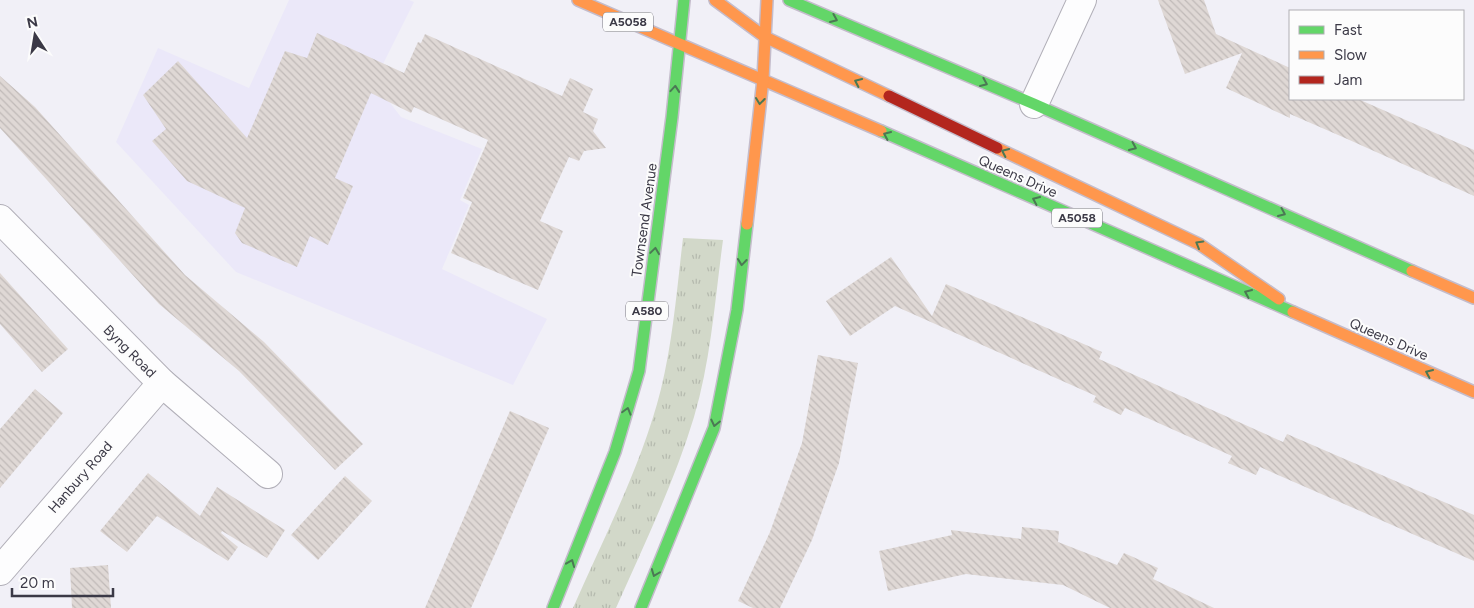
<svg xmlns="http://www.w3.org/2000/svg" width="1474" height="608" viewBox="0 0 1474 608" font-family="Figtree,sans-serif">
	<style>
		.built { fill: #ebe8f9 }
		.grass { fill: url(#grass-tufts) }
		.building { fill: url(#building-back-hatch) }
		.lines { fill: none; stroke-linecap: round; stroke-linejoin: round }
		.street-casing { stroke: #b1afb8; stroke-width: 30 }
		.fast-casing { stroke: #c4bccb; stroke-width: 14 }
		.slow-casing { stroke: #c4bccb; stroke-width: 14 }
		.jam-casing { stroke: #c4bccb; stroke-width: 14 }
		.street { stroke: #fdfdfe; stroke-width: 28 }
		.fast { stroke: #63d668; stroke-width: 11 }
		.slow { stroke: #ff974d; stroke-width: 11 }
		.jam { stroke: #b3261e; stroke-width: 11 }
		.oneway { stroke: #4b7854 }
		.labels { text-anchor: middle; stroke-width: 4; stroke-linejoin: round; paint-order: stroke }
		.shield { fill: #fcfcfc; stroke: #75747d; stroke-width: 1 }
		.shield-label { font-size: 12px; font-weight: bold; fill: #3b3946 }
		.street-label { font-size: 14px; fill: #3b3946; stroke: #fcfcfc }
	</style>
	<defs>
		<pattern id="grass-tufts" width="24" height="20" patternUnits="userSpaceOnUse" patternTransform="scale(1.25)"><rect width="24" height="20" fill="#d2d8c9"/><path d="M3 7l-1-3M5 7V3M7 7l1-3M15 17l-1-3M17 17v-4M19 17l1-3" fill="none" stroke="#b5baae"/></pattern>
		<pattern id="building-back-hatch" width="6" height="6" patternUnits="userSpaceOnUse" patternTransform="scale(1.25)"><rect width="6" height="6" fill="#dfd8d5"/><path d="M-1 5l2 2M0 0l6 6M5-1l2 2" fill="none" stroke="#c0bab8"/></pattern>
	</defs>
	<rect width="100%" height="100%" fill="#f1f0f7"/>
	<path class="built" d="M 289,0 L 409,0 L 414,2 L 374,82 L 401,117 L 482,149 L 460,200 L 469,205 L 442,269 L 547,319 L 513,385 L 236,272 L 116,142 L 158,48 L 249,88 Z"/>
	<path class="grass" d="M 683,238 L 723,240 C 715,299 711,360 694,417 C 674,483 644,545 616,608 L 573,608 C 604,537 642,465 661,389 C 673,340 677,288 683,238 Z"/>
	<g class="building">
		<path d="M 1158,0 L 1204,0 L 1216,34 L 1290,68 L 1290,99 L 1358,99 L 1474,150 L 1474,196 L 1345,138 L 1290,114 L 1290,118 L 1226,88 L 1242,53 L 1185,74 Z"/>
		<path d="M 317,33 L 404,73 L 418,42 L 421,43 L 425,34 L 562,96 L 570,78 L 593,89 L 583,112 L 598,119 L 593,131 L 606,148 L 584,151 L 579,161 L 569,157 L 540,221 L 563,231 L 538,290 L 451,253 L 472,202 L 463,198 L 488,140 L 414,107 L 411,113 L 371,93 L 335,178 L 353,186 L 328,245 L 310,236 L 297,267 L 242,243 L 235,233 L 245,208 L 187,181 L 152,141 L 166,129 L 143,95 L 178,61 L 247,138 L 285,51 L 307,58 Z"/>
		<path d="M 0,76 L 35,107 L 185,275 L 264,342 L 363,444 L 335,470 L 239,371 L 159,304 L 0,128 Z"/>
		<path d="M 891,257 L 932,316 L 946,284 L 1102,352 L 1099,359 L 1283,442 L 1287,434 L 1474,515 L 1474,561 L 1260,467 L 1256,475 L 1228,463 L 1232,456 L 1125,408 L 1121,415 L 1093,402 L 1096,396 L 895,306 L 850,336 L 826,301 Z"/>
		<path d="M 0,273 L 68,349 L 42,372 L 0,324 Z"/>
		<path d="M 818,355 L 858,363 L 839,463 L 812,540 L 780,608 L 753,608 L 738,601 L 770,532 L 802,443 Z"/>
		<path d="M 35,389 L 63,413 L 0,488 L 0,429 Z"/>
		<path d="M 510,411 L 549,428 L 498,547 L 471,608 L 425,608 Z"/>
		<path d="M 148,473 L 200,516 L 217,487 L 285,530 L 267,558 L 222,531 L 221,533 L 238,547 L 228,561 L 157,516 L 127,552 L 100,531 Z"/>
		<path d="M 345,476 L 372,501 L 318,560 L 291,535 Z"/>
		<path d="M 1022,527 L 1059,531 L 1058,542 L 1117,565 L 1124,553 L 1158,568 L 1153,579 L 1214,608 L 1110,608 L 1063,585 L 966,574 L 888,591 L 879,551 L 952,535 L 951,530 L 1021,539 Z"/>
		<path d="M 108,565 L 111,608 L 72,608 L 70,568 Z"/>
	</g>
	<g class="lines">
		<defs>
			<g id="street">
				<path d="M 1034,104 L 1082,0"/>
				<path d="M 0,219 L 162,383 L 268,474"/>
				<path d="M 0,571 L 162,383"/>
			</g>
			<g id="fast">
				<path d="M 789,0 L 1034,104 L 1412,271"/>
				<path d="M 881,131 L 1293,312"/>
				<path d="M 553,608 L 615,452 L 639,371 L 672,117 L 684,0"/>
				<path d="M 641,608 L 714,428 L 737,310 L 747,224"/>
			</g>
			<g id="slow">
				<path d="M 578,0 L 881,131"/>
				<path d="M 715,0 L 765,37 L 889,96"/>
				<path d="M 997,148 L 1199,244 L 1279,299"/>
				<path d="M 747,224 L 763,79 L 767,0"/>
				<path d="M 1412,271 L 1474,298"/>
				<path d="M 1293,312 L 1474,392"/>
			</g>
			<path id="jam" d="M 889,96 L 997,148"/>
		</defs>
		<use href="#street" class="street-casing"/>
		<use href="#fast" class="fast-casing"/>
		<use href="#slow" class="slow-casing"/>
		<use href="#jam" class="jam-casing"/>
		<use href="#street" class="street"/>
		<use href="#fast" class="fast"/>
		<use href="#slow" class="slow"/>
		<use href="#jam" class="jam"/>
	</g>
	<defs><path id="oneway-chevron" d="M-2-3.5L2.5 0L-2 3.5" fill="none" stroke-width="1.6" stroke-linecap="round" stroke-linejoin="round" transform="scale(1.25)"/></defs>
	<g class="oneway">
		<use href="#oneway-chevron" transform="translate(834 19) rotate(23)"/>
		<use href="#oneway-chevron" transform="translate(858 82) rotate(-155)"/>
		<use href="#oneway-chevron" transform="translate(984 83) rotate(23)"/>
		<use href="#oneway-chevron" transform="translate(675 89) rotate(-85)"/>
		<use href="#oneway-chevron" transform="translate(760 101) rotate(97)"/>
		<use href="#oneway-chevron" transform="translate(887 135) rotate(-156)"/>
		<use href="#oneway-chevron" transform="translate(1133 147) rotate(24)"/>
		<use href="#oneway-chevron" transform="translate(1005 152) rotate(-155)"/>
		<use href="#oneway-chevron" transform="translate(1036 200) rotate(-156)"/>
		<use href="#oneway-chevron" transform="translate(1282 213) rotate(24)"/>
		<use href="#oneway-chevron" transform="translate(1199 244) rotate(-150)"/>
		<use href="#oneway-chevron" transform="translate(655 251) rotate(-82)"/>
		<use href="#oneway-chevron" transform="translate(742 262) rotate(96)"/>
		<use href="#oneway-chevron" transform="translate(1248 293) rotate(-156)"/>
		<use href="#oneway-chevron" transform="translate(1429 373) rotate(-156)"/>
		<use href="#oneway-chevron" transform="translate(627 411) rotate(-74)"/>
		<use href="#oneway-chevron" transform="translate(715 423) rotate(103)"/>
		<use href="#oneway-chevron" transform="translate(571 563) rotate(-68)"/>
		<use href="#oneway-chevron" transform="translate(655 573) rotate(111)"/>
	</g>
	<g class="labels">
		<g class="shield">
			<rect x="603" y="12.5" width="50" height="19" rx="4"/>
			<rect x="1052" y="208.5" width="50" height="19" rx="4"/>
			<rect x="626" y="301.5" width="42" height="19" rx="4"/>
		</g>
		<g class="shield-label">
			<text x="628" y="26">A5058</text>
			<text x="1077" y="222">A5058</text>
			<text x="647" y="315">A580</text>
		</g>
		<g class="street-label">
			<text transform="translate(1018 176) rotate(24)" y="5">Queens Drive</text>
			<text transform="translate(644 220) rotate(-82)" y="5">Townsend Avenue</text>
			<text transform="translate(1389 339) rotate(24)" y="5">Queens Drive</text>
			<text transform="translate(130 351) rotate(45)" y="5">Byng Road</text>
			<text transform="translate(80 477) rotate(-49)" y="5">Hanbury Road</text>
		</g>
	</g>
	<rect x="1289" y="10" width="175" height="90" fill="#fcfcfc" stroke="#afaeb3"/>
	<rect x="1299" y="26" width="25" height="8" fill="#63d668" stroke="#afaeb3"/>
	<text x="1334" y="35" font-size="15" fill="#3b3946">Fast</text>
	<rect x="1299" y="51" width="25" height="8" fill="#ff974d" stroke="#afaeb3"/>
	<text x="1334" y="60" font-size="15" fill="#3b3946">Slow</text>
	<rect x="1299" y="76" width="25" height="8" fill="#b3261e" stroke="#afaeb3"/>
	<text x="1334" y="85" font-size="15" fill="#3b3946">Jam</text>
	<g transform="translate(35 35) rotate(348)" stroke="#fcfcfc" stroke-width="4" paint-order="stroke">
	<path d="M0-4L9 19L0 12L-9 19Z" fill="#3b3946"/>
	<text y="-8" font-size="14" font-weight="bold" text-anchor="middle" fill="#3b3946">N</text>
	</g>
	<path d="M12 588v8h101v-8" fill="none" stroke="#3b3946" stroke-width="2.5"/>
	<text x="20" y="588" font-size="15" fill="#3b3946" stroke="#fcfcfc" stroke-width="4" paint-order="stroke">20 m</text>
</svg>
